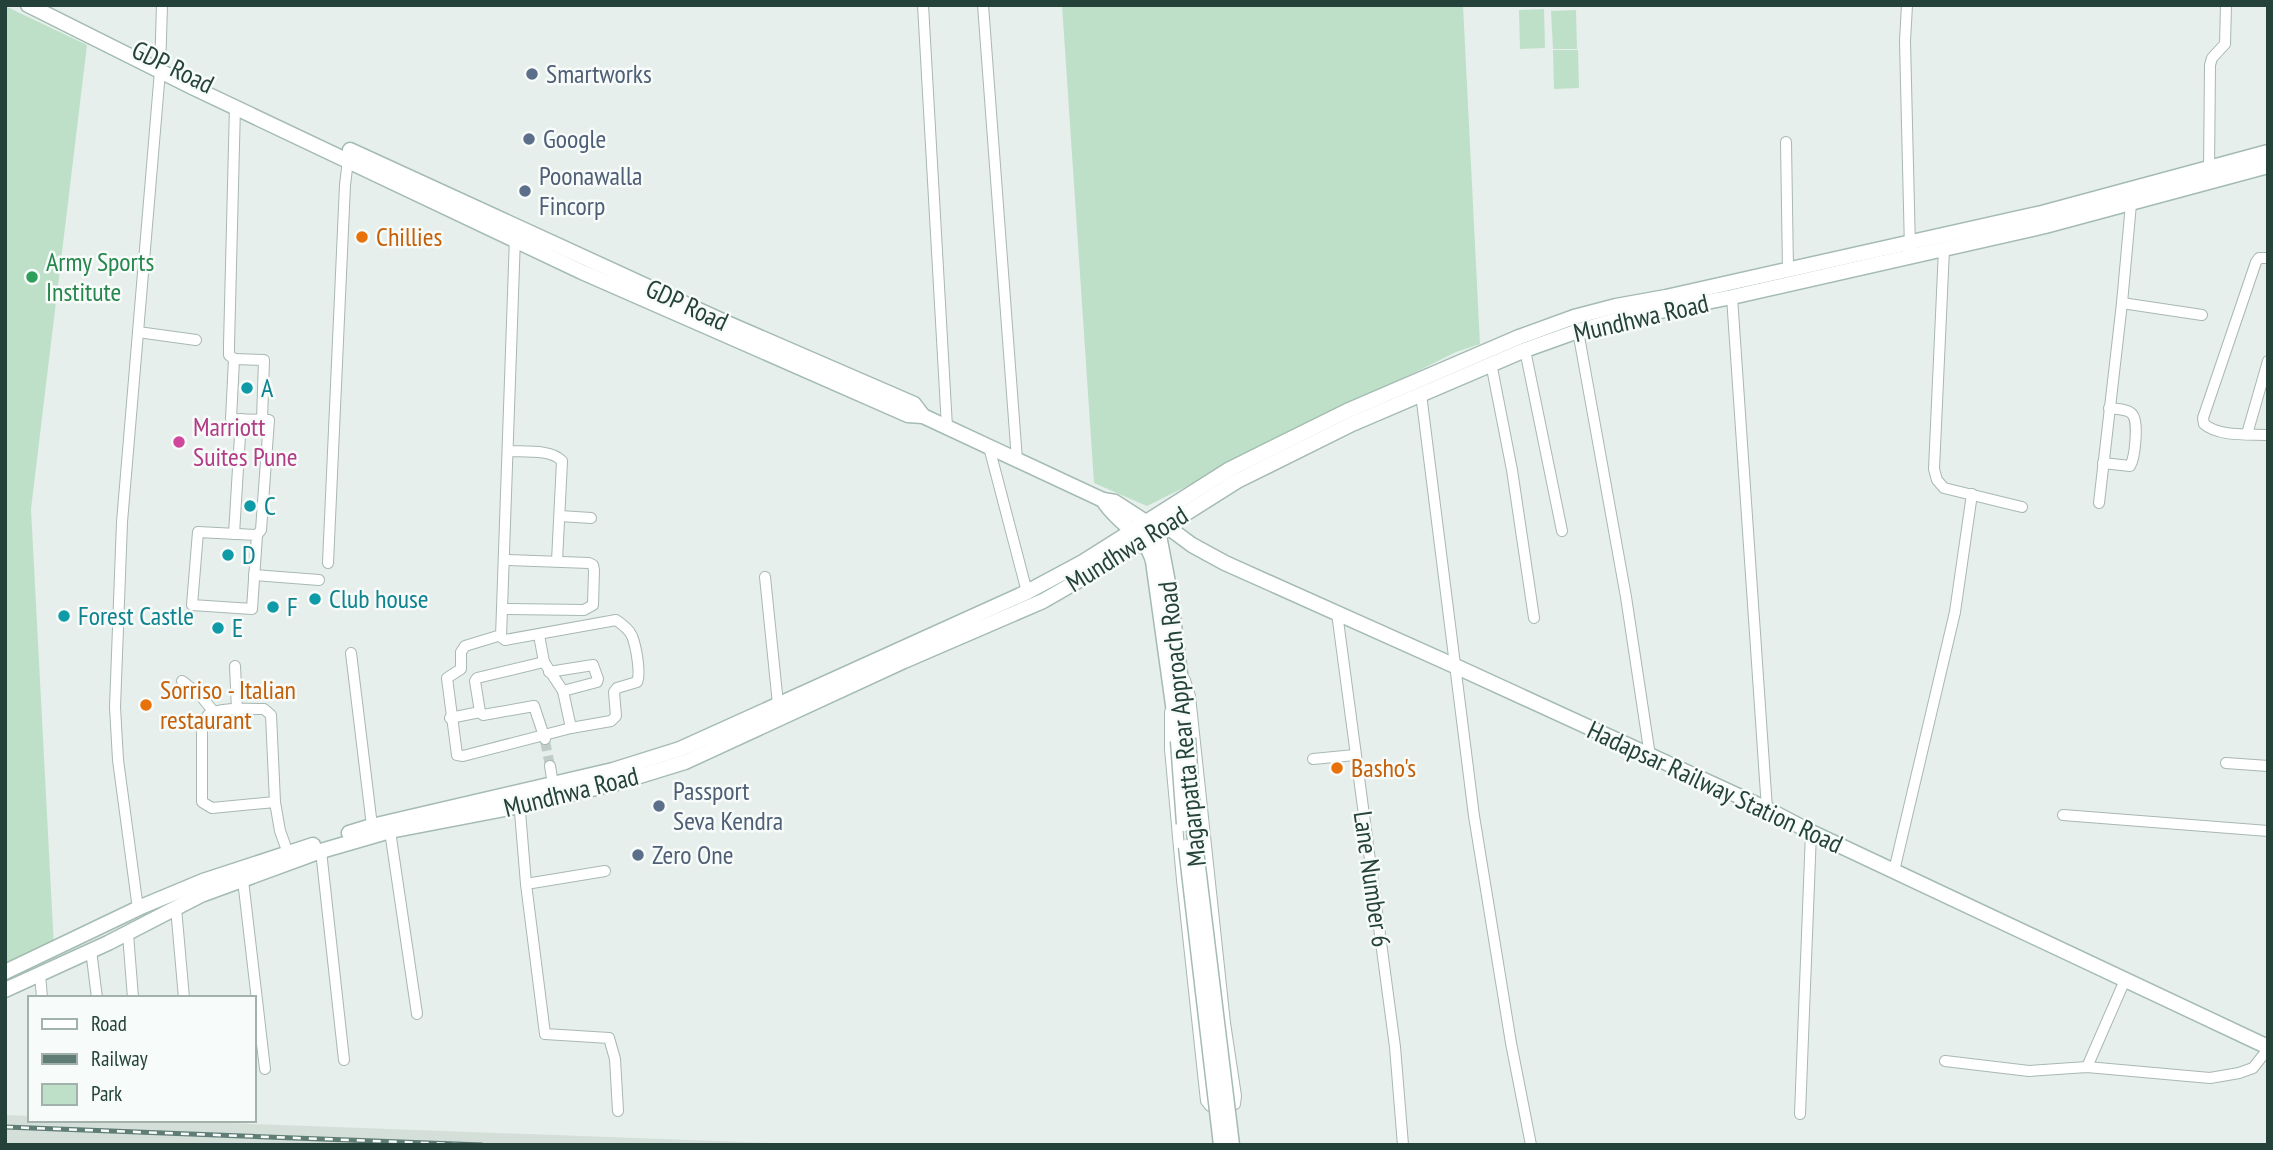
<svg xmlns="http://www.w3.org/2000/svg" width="2273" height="1150" viewBox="0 0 2273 1150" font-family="'PT Sans Narrow',sans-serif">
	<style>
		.built { fill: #d4dfda }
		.green { fill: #bfe0c8 }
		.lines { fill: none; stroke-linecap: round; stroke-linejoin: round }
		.street-tunnel { stroke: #bfccc8; stroke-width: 10; stroke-dasharray: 10 5; stroke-linecap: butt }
		.street-casing { stroke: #a8b8b2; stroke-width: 12 }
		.secondary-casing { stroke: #a4bbb3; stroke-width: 17 }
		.street { stroke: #fff; stroke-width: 10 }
		.secondary { stroke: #fff; stroke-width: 14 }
		.rail-casing { stroke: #5f7d75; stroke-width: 5 }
		.rail { stroke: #f7fbf9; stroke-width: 2.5; stroke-dasharray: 8; stroke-linecap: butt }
		.secondary-bridge-casing { stroke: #a4bbb3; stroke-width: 17; stroke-linecap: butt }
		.secondary-bridge { stroke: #fff; stroke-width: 14 }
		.service-dot { fill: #5c6f8a; stroke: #f7fbf9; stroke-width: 2.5 }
		.food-dot { fill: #e8710a; stroke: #f7fbf9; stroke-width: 2.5 }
		.leisure-dot { fill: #2e9e5b; stroke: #f7fbf9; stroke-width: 2.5 }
		.culture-dot { fill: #0f9aa8; stroke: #f7fbf9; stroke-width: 2.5 }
		.hotel-dot { fill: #d1479c; stroke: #f7fbf9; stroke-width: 2.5 }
		.labels { text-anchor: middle; stroke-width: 5; stroke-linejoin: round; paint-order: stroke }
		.street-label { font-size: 26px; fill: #24423a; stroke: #f7fbf9 }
		.service-label { font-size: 26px; fill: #4e5e75; stroke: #f7fbf9; text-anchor: start }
		.food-label { font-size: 26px; fill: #c56008; stroke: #f7fbf9; text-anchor: start }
		.leisure-label { font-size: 26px; fill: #27864d; stroke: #f7fbf9; text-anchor: start }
		.culture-label { font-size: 26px; fill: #0d838f; stroke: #f7fbf9; text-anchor: start }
		.hotel-label { font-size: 26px; fill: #b23c85; stroke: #f7fbf9; text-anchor: start }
	</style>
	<rect width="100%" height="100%" fill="#e6efeb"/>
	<path class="built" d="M 5,1115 L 30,1116 L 30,1120 L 147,1120 L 825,1145 L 5,1145 Z"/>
	<g class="green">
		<path d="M 1062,5 L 1463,5 L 1480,344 L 1456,352 L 1147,506 L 1094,483 Z"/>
		<path d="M 5,6 L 87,45 L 31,509 L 54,948 L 5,969 Z"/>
		<path d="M 1544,9 L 1545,48 L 1520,49 L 1519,10 Z"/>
		<path d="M 1576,10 L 1577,49 L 1553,49 L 1551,11 Z"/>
		<path d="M 1553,50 L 1578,50 L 1579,88 L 1554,89 Z"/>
	</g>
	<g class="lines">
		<path class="street-tunnel" d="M 545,741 L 550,766"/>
		<defs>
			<g id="street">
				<path d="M 923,5 L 947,427"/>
				<path d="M 983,5 L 1017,460"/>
				<path d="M 1907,5 L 1905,41 L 1910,249"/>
				<path d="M 235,106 L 229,345 L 229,355 L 234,359 L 231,419 L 269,420 L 261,530 L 257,535"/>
				<path d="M 1786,142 L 1788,270"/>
				<path d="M 2209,171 L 2210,65 L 2212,58 L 2225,44 L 2226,5"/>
				<path d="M 1944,249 L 1934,469 L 1937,480 L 1944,488 L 2022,507"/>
				<path d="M 2268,258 L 2259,258 L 2256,262 L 2203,418 L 2204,424 C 2219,437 2249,434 2268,435"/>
				<path d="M 1732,297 L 1767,809"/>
				<path d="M 2122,303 L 2202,315"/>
				<path d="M 1578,331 L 1626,597 L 1650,756"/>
				<path d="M 138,332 L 196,340"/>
				<path d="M 1525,350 L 1562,531"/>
				<path d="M 234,359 L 264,360 L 262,420"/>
				<path d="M 1491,363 L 1512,470 L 1534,618"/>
				<path d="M 1421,394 L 1474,816 L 1511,1043 L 1531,1145"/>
				<path d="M 2247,434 L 2268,361"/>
				<path d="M 989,447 L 1027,592"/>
				<path d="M 508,451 C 524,452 551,449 562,461 L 557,561"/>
				<path d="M 2103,463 L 2130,466 C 2135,458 2139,421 2132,414 C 2128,409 2116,409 2109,408"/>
				<path d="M 2099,503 L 2122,303 L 2131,204"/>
				<path d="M 560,516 L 591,518"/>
				<path d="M 198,532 L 257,535 L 252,609 L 192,605 Z"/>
				<path d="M 234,534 L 241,419"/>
				<path d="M 328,563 L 345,185 L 348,160"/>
				<path d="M 254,575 L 319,580"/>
				<path d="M 765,577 L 778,704"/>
				<path d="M 502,609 L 584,610 L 593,605 L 594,570 L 593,565 L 589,563 L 505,560"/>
				<path d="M 1337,613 L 1395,1047 L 1403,1145"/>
				<path d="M 501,635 L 465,646 L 461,652 L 461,669 L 447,678 L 457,755 L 463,756 L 571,728 L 611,721 L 616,716 L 614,692 L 617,688 L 637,682 C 641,673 636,646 632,636 C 629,629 622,624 616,620 L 505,640 L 501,637 L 515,237"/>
				<path d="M 539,635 L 544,662 L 563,691 L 571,728"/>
				<path d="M 351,653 L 372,826"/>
				<path d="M 544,662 L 477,678 L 475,681 L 480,712 L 483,715 L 534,706 L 545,739"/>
				<path d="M 235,666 L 237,710"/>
				<path d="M 549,672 L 593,665 L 598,679 L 597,682 L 563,691"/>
				<path d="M 182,681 L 200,695 L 214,712"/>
				<path d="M 1170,712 L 1170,749 L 1182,880 L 1206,1101 L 1210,1106 L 1231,1104 L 1235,1104 L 1236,1096 L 1225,1023 L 1190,696 L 1185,680"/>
				<path d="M 450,718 L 480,712"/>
				<path d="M 1313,759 L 1355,755"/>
				<path d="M 2226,763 L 2268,766"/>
				<path d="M 550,766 L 553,784"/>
				<path d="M 519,800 L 526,884 L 545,1034 L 609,1038 L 615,1059 L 618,1111"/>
				<path d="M 275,802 L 271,715 L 264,709 C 251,709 217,707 208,715 C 204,720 203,726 202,731 L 202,802 L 212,808 L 275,802 L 280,831 L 288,853"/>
				<path d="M 2063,815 L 2268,831"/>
				<path d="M 390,831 L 417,1014"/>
				<path d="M 321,851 L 344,1060"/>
				<path d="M 1894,871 L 1955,612 L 1972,494"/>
				<path d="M 243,880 L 265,1069"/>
				<path d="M 526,884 L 605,871"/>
				<path d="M 176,908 L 184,998"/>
				<path d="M 138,909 L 118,760 L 115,707 L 122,522 L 160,71 L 162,5"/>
				<path d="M 128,934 L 133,998"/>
				<path d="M 91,950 L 97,998"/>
				<path d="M 40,974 L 42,998"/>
				<path d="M 1945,1061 L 2029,1071 L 2087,1067 L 2210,1078 L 2239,1073 L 2253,1068 L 2268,1049"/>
				<path d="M 2087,1067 L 2125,980"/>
				<path d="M 1800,1114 L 1811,832"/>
			</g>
			<g id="secondary">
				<path d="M 28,5 L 192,87 L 582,272 L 908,415 L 923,416 L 1103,500 L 1115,502 L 1158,530 L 1170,593 L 1188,738"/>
				<path d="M 350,150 L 727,323 L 914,404 L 923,416"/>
				<path d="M 1103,500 C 1117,524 1145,533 1153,561 L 1178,741"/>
				<path d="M 1165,525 L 1192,545 L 1225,563 L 1455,666 L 1767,809 L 1811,832 L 2268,1047"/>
				<path d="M 349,833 L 372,826 L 613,770 L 680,749 L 1027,592 L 1083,562 L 1230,469 L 1347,411 L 1519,337 L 1574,317 L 1616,306 L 1666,297 L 2042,213 L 2268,152"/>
				<path d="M 5,972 L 143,906 L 203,881 L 313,845"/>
				<path d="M 5,990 L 108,943 L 201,895 L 321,851 L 390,831 L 520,806 L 617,783 L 685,762 L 904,661 L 1043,601 L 1090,574 L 1237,481 L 1352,424 L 1525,350 L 1578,331 L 1620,319 L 1732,297 L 2045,226 L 2268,166"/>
			</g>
		</defs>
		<use href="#street" class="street-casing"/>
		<use href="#secondary" class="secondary-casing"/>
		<use href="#street" class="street"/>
		<use href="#secondary" class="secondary"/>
		<defs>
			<path id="rail" d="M 5,1127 L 482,1145"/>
		</defs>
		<use href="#rail" class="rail-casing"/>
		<use href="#rail" class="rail"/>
		<defs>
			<g id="secondary-bridge">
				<path d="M 1188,738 L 1195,842 L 1232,1145"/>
				<path d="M 1178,741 L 1184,824"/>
				<path d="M 1186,847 L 1221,1145"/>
			</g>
		</defs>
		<use href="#secondary-bridge" class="secondary-bridge-casing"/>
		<use href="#secondary-bridge" class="secondary-bridge"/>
	</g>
	<g class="service-dot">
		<circle cx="532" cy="74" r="7"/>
		<circle cx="529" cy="139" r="7"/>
		<circle cx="525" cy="191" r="7"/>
		<circle cx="659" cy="806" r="7"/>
		<circle cx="638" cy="855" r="7"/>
	</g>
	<g class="food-dot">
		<circle cx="362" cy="237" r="7"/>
		<circle cx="146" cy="705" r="7"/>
		<circle cx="1337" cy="768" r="7"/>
	</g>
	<circle class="leisure-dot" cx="32" cy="277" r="7"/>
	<g class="culture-dot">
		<circle cx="247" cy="388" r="7"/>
		<circle cx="250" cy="506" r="7"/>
		<circle cx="228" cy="555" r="7"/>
		<circle cx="315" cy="599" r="7"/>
		<circle cx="273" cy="607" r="7"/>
		<circle cx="64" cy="616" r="7"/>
		<circle cx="218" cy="628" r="7"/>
	</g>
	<circle class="hotel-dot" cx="179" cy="442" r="7"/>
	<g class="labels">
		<g class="street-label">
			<text transform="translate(173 67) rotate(26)" y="9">GDP Road</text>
			<text transform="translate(687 305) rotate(25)" y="9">GDP Road</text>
			<text transform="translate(1641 318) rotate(-13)" y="9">Mundhwa Road</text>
			<text transform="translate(1127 549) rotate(-32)" y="9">Mundhwa Road</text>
			<text transform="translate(1182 724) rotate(-96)" y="9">Magarpatta Rear Approach Road</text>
			<text transform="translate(1715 787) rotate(25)" y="9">Hadapsar Railway Station Road</text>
			<text transform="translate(571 792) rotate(-14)" y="9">Mundhwa Road</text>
			<text transform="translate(1372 879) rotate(82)" y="9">Lane Number 6</text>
		</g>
		<g class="service-label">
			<text x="546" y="83">Smartworks</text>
			<text x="543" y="148">Google</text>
			<text x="539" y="185">Poonawalla<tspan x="539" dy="30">Fincorp</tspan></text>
			<text x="673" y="800">Passport<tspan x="673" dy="30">Seva Kendra</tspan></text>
			<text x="652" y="864">Zero One</text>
		</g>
		<g class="food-label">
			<text x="376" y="246">Chillies</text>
			<text x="160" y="699">Sorriso - Italian<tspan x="160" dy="30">restaurant</tspan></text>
			<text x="1351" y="777">Basho's</text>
		</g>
		<g class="leisure-label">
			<text x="46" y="271">Army Sports<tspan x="46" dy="30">Institute</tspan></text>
		</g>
		<g class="culture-label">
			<text x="261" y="397">A</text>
			<text x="264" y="515">C</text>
			<text x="242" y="564">D</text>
			<text x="329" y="608">Club house</text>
			<text x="287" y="616">F</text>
			<text x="78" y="625">Forest Castle</text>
			<text x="232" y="637">E</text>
		</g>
		<g class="hotel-label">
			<text x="193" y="436">Marriott<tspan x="193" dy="30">Suites Pune</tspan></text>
		</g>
	</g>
	<rect width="2273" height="1150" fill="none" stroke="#24423a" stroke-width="14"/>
	<rect x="28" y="996" width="228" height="126" fill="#f7fbf9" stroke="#a3b1ad" stroke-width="2"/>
	<rect x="42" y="1019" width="35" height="10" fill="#ffffff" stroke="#a3b1ad" stroke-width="2"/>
	<text x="91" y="1031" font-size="21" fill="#24423a">Road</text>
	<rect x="42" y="1054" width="35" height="10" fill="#5f7d75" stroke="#a3b1ad" stroke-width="2"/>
	<text x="91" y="1066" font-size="21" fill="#24423a">Railway</text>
	<rect x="42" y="1084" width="35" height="21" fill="#bfe0c8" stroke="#a3b1ad" stroke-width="2"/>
	<text x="91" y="1101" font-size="21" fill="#24423a">Park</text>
</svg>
